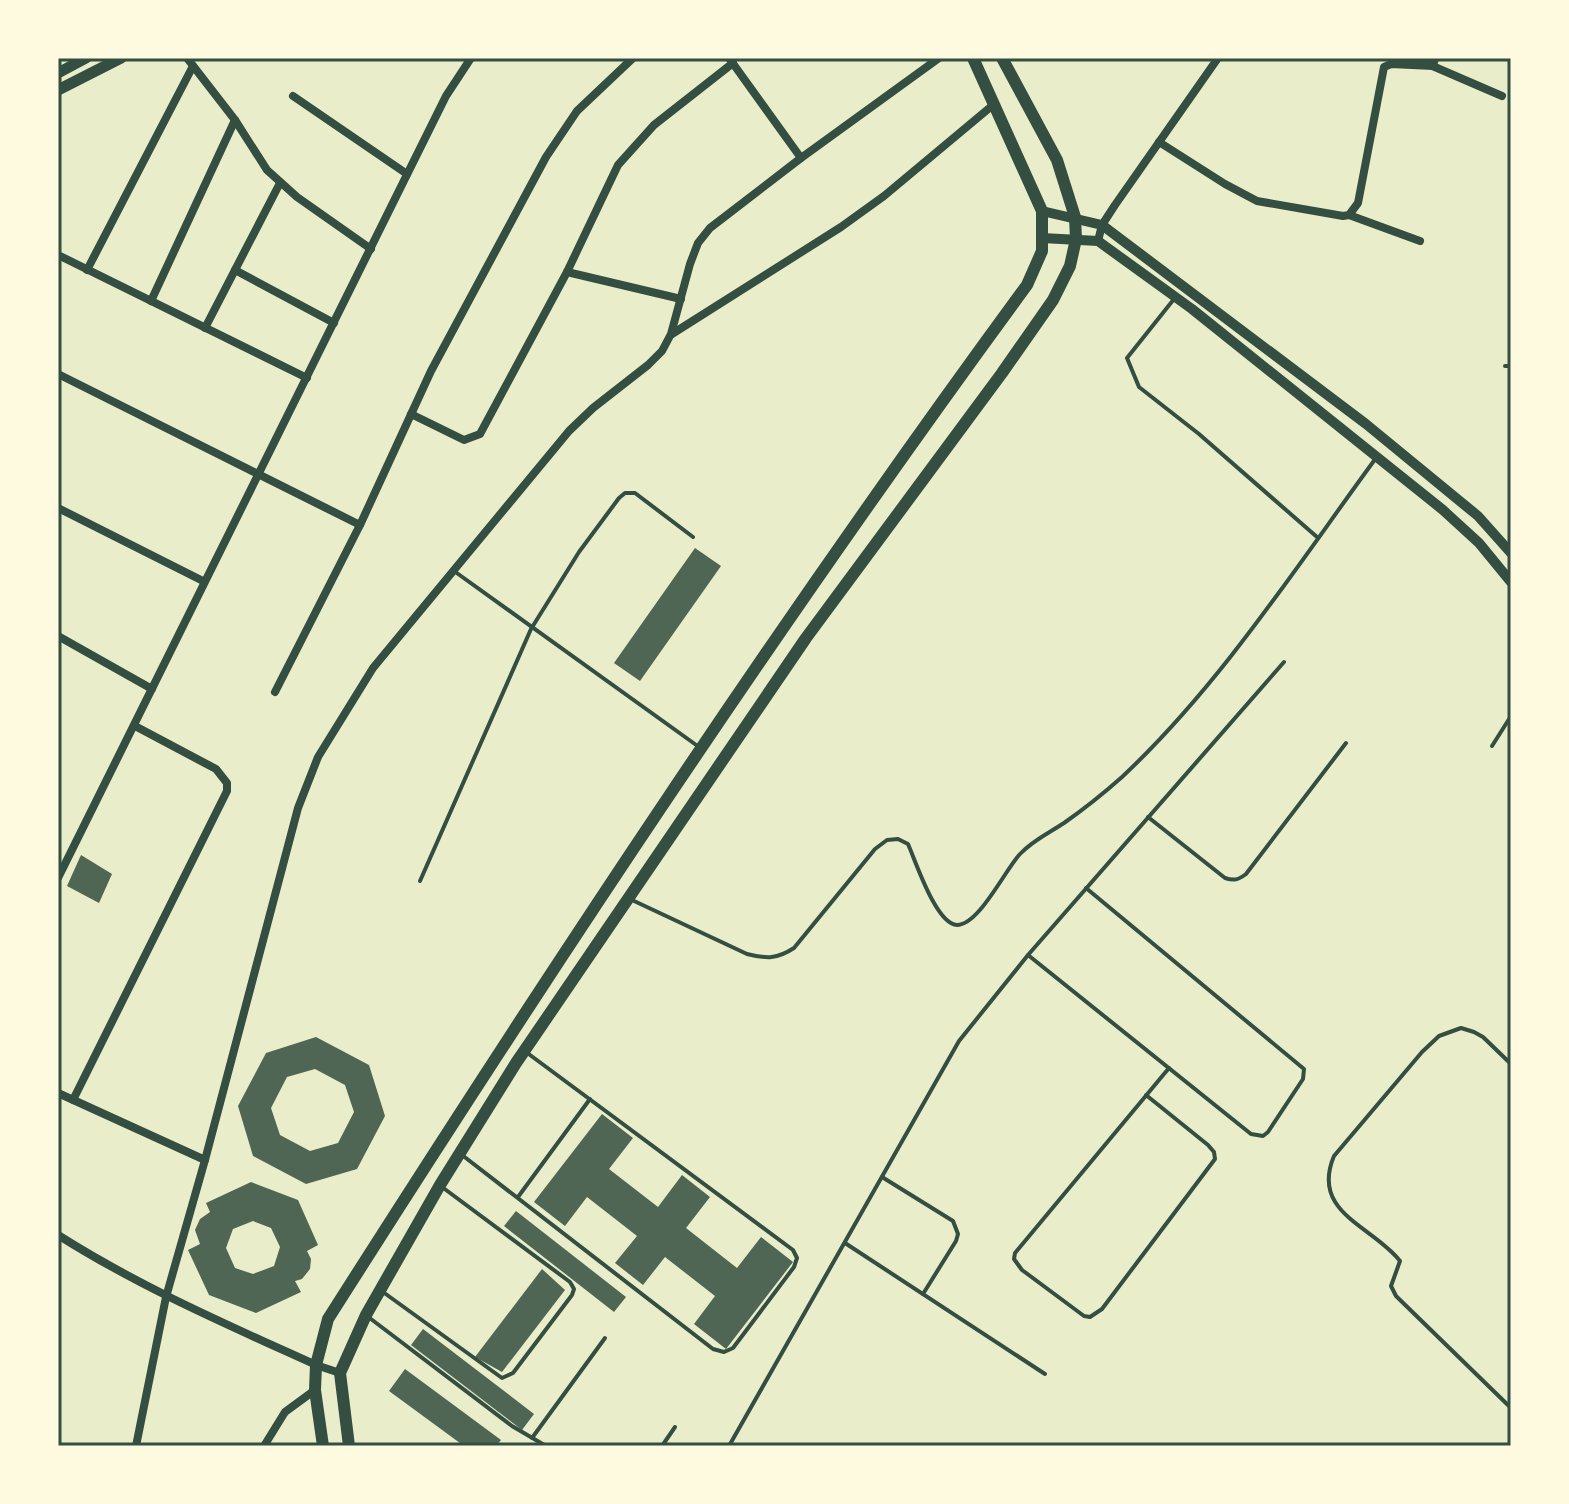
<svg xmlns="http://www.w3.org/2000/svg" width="1569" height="1504" viewBox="0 0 1569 1504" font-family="Raleway,sans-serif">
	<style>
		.building { fill: #4f6655; fill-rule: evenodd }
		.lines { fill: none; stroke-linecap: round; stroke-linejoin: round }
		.service { stroke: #344e41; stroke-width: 4 }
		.minor { stroke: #344e41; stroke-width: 8 }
		.tertiary { stroke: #344e41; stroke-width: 10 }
		.secondary { stroke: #344e41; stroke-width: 11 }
		.primary { stroke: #344e41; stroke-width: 12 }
		.neatline { fill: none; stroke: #344e41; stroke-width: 3 }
	</style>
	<rect width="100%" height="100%" fill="#e9edc9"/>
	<g class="building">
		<path d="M 695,548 L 721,566 L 640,681 L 614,663 Z"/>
		<path d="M 81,855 L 112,874 L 99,903 L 67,886 Z"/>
		<path d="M 316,1037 L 369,1065 L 385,1116 L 357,1169 L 306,1184 L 253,1156 L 238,1106 L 266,1053 ZM 315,1069 L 345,1085 L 354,1112 L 338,1143 L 310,1151 L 280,1135 L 271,1108 L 287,1077 Z"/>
		<path d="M 602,1114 L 633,1138 L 609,1169 L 658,1207 L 682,1175 L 710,1197 L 686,1228 L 737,1268 L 761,1237 L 793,1262 L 726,1349 L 694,1324 L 715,1296 L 665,1257 L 643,1285 L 615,1263 L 637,1236 L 587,1197 L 565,1226 L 534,1202 Z"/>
		<path d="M 251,1182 L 298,1200 L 318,1245 L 307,1251 L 311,1259 L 310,1269 L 302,1279 L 295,1281 L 301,1292 L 256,1313 L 209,1295 L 188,1250 L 200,1244 L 195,1230 L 200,1219 L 210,1212 L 206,1203 ZM 253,1221 L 271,1228 L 280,1247 L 274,1266 L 253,1274 L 235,1268 L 226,1248 L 233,1229 Z"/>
		<path d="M 516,1211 L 626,1297 L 614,1312 L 504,1226 Z"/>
		<path d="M 542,1269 L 565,1290 L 502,1372 L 475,1357 Z"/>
		<path d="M 423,1329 L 534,1414 L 522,1430 L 411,1345 Z"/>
		<path d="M 405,1369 L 501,1440 L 496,1446 L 464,1446 L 389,1391 Z"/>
	</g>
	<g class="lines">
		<g class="service">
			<path d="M 1174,299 L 1127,358 L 1139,387 L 1199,434 L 1317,537"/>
			<path d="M 1505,366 L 1511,366"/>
			<path d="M 454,571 L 699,747"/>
			<path d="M 1492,746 L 1511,716"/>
			<path d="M 1148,817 L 1225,878 C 1234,881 1238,880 1246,874 L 1346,743"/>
			<path d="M 420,881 L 531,629 L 579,552 L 619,498 L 625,493 L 635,493 L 693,537"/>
			<path d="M 632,900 L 747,954 C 767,959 777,959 794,948 L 875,849 L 887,840 L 898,839 L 908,844 C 916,862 936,924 957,925 C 979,925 1005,870 1020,854 C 1033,840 1049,833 1064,823 C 1084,809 1104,793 1122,777 C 1221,684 1296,567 1376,458"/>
			<path d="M 1028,955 L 1251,1134 L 1263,1136 L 1268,1132 L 1303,1079 L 1304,1069 L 1086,888"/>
			<path d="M 1511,1064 L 1483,1037 L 1474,1032 L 1461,1028 L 1439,1036 L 1422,1052 L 1334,1156 C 1310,1213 1373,1226 1400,1261 L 1391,1286 L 1396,1296 L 1511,1408"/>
			<path d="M 1146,1095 L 1208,1145 L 1214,1152 L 1215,1159 L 1102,1309 L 1090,1317 L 1084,1316 L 1022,1270 L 1014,1259 L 1015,1253 L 1169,1068"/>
			<path d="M 462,1155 L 713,1349 L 724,1352 L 733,1348 L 794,1267 L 797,1258 L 793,1250 L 526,1052"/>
			<path d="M 882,1177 L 953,1221 L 958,1234 L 956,1241 L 923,1294"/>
			<path d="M 518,1197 L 590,1099"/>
			<path d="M 845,1243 L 1045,1374"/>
			<path d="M 383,1292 L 502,1378 L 513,1373 L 572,1295 L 574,1289 L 570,1282 L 442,1187"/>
			<path d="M 367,1316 L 512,1426 L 546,1446"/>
			<path d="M 532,1438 L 605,1338"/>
			<path d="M 662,1446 L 675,1427"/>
			<path d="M 729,1446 L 959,1041 L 1028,955 L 1284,662"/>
		</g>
		<g class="minor">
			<path d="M 187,58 L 235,120 L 267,170 L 297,197 L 371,249"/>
			<path d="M 729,58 L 801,158"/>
			<path d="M 1414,58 L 1502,96"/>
			<path d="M 293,96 L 407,174"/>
			<path d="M 1159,142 L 1225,184 L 1257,201 L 1343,216 L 1349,215 L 1358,203 L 1384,67 L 1391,64 L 1433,66 L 1435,58"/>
			<path d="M 1349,215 L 1420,241"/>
			<path d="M 1098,241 L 1102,225 L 1115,205 L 1218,58"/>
			<path d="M 58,255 L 307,378"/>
			<path d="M 87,270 L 193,66"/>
			<path d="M 235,270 L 334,323"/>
			<path d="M 567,272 L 681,299"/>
			<path d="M 151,301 L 235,120"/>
			<path d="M 205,328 L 280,183"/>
			<path d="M 672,334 L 841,227 L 884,196 L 993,105"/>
			<path d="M 58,374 L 360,525"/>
			<path d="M 411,414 L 464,440 L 480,434 L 567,272 L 618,165 L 654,125 L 733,63"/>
			<path d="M 58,508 L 203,581"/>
			<path d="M 58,636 L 152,689"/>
			<path d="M 275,692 L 360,525 L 431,371 L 546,157 L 577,111 L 633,58"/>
			<path d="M 58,878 L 446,96 L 471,58"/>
			<path d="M 58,1093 L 205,1160"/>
			<path d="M 73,1100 L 227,791 L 227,783 L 216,769 L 135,726"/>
			<path d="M 58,1235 C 140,1287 228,1325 316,1365 L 340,1373"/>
			<path d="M 136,1446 L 166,1297 L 205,1160 L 298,808 L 318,757 L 373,668 L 569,431 L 593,408 L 648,365 L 662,351 L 671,334 L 690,264 L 698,243 L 710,228 L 801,158 L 939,58"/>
			<path d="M 264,1446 L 285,1412 L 315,1390"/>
		</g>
		<g class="tertiary">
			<path d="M 1042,211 L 1102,225 L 1366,424 L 1478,516 L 1511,553"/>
			<path d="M 1042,238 L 1098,241 L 1192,309 L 1443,510 L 1479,543 L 1511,582"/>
		</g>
		<g class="secondary">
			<path d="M 58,73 L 86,58"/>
			<path d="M 58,90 L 121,58"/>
		</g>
		<g class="primary">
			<path d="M 323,1446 L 315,1390 L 316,1365 L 328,1319 C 551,968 781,620 1027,285 L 1042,251 L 1042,211 L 973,58"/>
			<path d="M 349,1446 L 340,1373 L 366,1315 L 440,1185 L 516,1063 L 806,638 L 1002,373 L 1053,300 L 1070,266 L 1076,239 L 1075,217 L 1057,160 L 1002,58"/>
		</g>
	</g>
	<rect width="1569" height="1504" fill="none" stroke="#fefae0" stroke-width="120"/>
	<rect x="60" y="60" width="1449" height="1384" class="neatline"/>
</svg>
